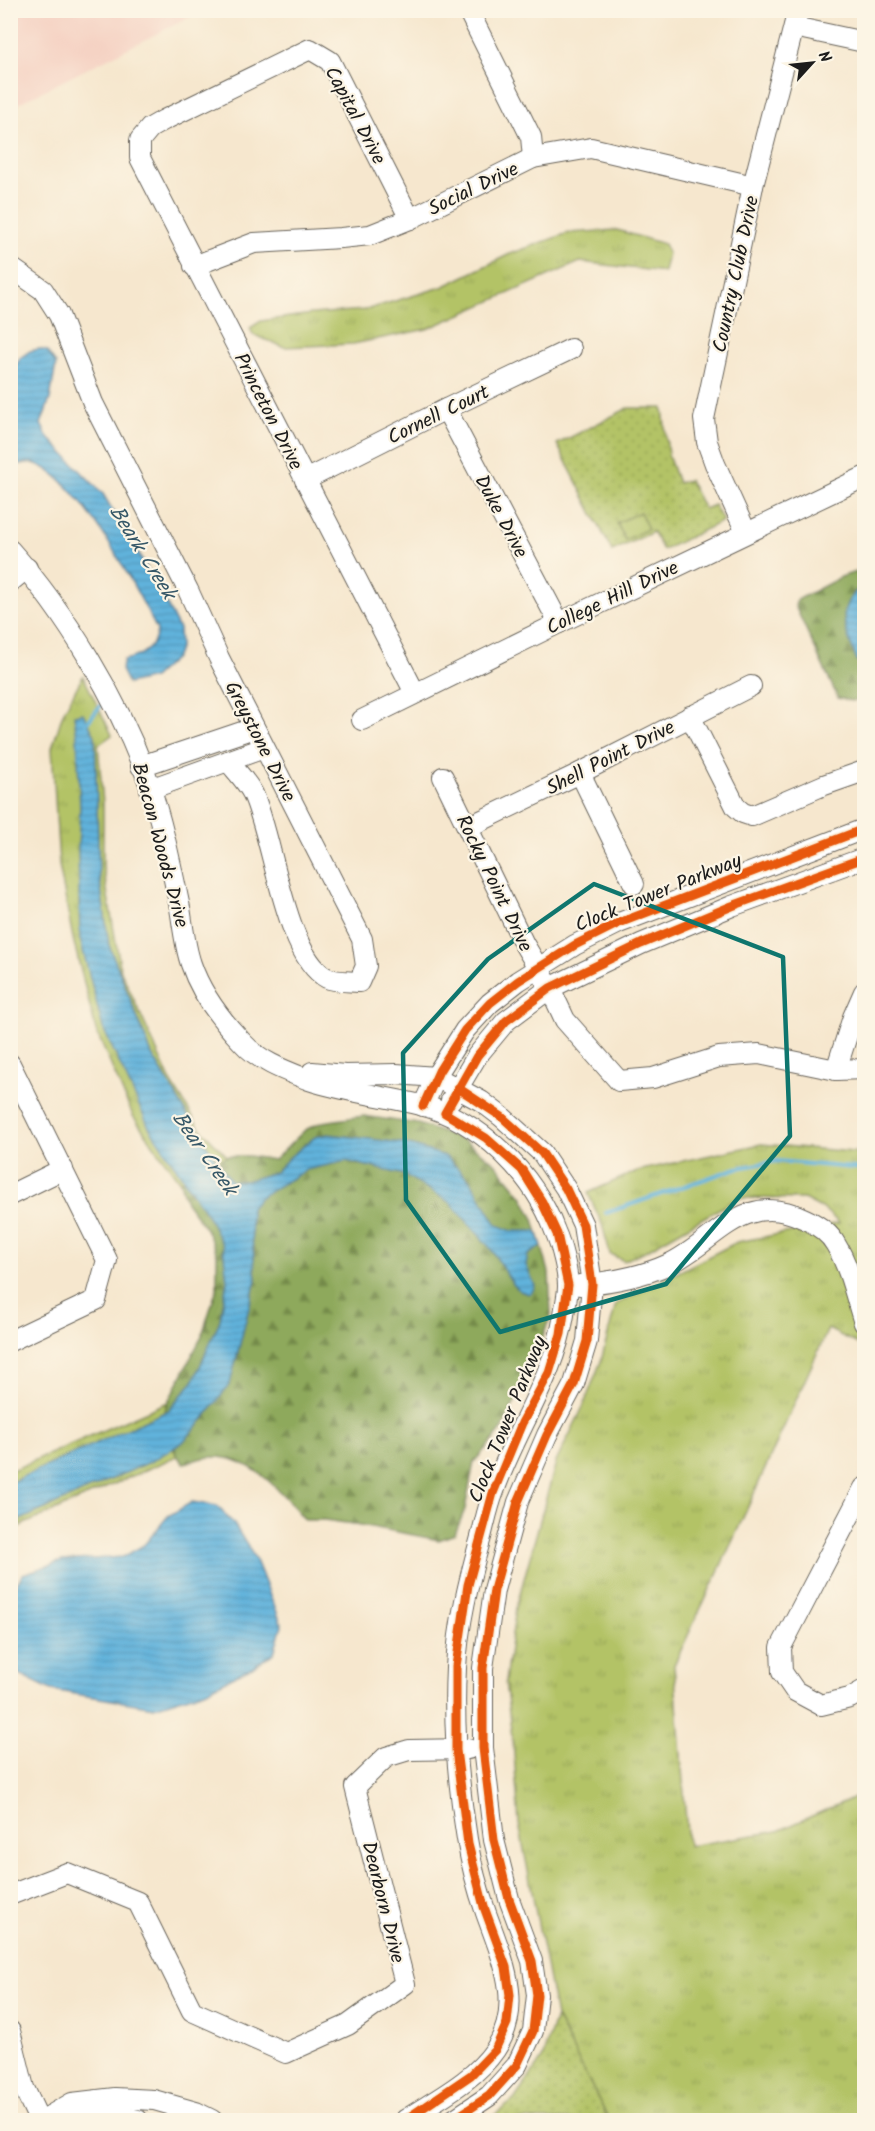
<svg xmlns="http://www.w3.org/2000/svg" width="875" height="2131" viewBox="0 0 875 2131" font-family="Kalam,sans-serif">
	<style>
		.built { fill: #f5d2c3 }
		.grass { fill: url(#grass-tufts); stroke: #687041; stroke-width: 1.5 }
		.forest { fill: url(#forest-firs); stroke: #55623c; stroke-width: 1.5 }
		.park { fill: url(#park-dots); stroke: #687041; stroke-width: 1.5 }
		.pitch { fill: #b3c366; stroke: #687041; stroke-width: 1.5 }
		.water { fill: url(#water-rules); stroke: #3e677c; stroke-width: 1.5 }
		.lines { fill: none; stroke-linecap: round; stroke-linejoin: round }
		.stream { stroke: #60b2db; stroke-width: 4 }
		.minor-casing { stroke: #68635a; stroke-width: 22 }
		.minor { stroke: #fff; stroke-width: 20 }
		.cycleway-casing { stroke: #fcf5e5; stroke-width: 13 }
		.cycleway { stroke: #e8590c; stroke-width: 9 }
		.marked { fill: none; stroke: #0f766e; stroke-width: 4.5; stroke-linejoin: round }
		.labels { text-anchor: middle; stroke-width: 4.5; stroke-linejoin: round; paint-order: stroke }
		.street-label { font-size: 20px; fill: #1c1c1c; stroke: #fcf5e5 }
		.water-label { font-size: 21px; font-style: italic; fill: #375868; stroke: #fcf5e5 }
	</style>
	<defs>
		<pattern id="grass-tufts" width="24" height="20" patternUnits="userSpaceOnUse" patternTransform="scale(1.5)"><rect width="24" height="20" fill="#b3c366"/><path d="M3 7l-1-3M5 7V3M7 7l1-3M15 17l-1-3M17 17v-4M19 17l1-3" fill="none" stroke="#99a758"/></pattern>
		<pattern id="forest-firs" width="22" height="20" patternUnits="userSpaceOnUse" patternTransform="scale(1.5)"><rect width="22" height="20" fill="#8ea95b"/><path d="M5 1l3.5 6h-7zM16 11l3.5 6h-7z" fill="#73894a"/></pattern>
		<pattern id="park-dots" width="8" height="8" patternUnits="userSpaceOnUse" patternTransform="scale(1.5)"><rect width="8" height="8" fill="#b3c366"/><path d="M2 2h.1M6 6h.1" fill="none" stroke="#99a758" stroke-width="1.8" stroke-linecap="round"/></pattern>
		<pattern id="water-rules" width="6" height="5" patternUnits="userSpaceOnUse" patternTransform="scale(1.5)"><rect width="6" height="5" fill="#60b2db"/><path d="M0 2.5h6" fill="none" stroke="#5398bb"/></pattern>
	</defs>
	<rect width="100%" height="100%" fill="#fcf5e5"/>
	<filter id="ink" filterUnits="userSpaceOnUse"><feTurbulence type="fractalNoise" baseFrequency=".0167" numOctaves="2"/><feDisplacementMap in="SourceGraphic" scale="12" xChannelSelector="R" yChannelSelector="G"/><feConvolveMatrix kernelMatrix="1 2 1 2 8 2 1 2 1" color-interpolation-filters="sRGB"/></filter>
	<filter id="wash" filterUnits="userSpaceOnUse"><feTurbulence type="fractalNoise" baseFrequency=".008" numOctaves="4" result="noise"/><feDisplacementMap in="SourceGraphic" scale="24" xChannelSelector="R" yChannelSelector="G"/><feGaussianBlur stdDeviation="1.35" result="paint"/><feColorMatrix in="noise" values="0 0 0 0 0 0 0 0 0 0 0 0 0 0 0 0 0 1.4 0 .05"/><feComposite in="paint" operator="in"/></filter>
	<g filter="url(#wash)">
		<rect width="100%" height="100%" fill="#f6e7ce"/>
		<path class="built" d="M 11,10 L 202,10 L 202,11 L 11,107 Z"/>
		<g class="grass">
			<path d="M 617,230 L 664,244 L 668,253 L 664,272 L 580,262 L 427,329 L 353,344 L 284,347 L 253,335 L 250,328 L 261,321 L 312,314 L 365,310 L 442,287 L 510,254 L 568,233 Z"/>
			<path d="M 83,676 L 112,735 L 98,745 L 103,804 L 103,868 L 121,971 L 170,1080 L 199,1127 L 227,1156 L 180,1182 L 133,1116 L 96,1031 L 73,939 L 59,865 L 52,748 L 63,713 Z"/>
			<path d="M 761,1144 L 864,1153 L 864,1347 L 828,1329 L 733,1540 L 674,1665 L 688,1846 L 778,1831 L 864,1793 L 864,2120 L 609,2120 L 556,2017 L 519,1824 L 514,1753 L 505,1681 L 516,1608 L 556,1462 L 583,1407 L 601,1361 L 616,1304 L 737,1242 L 839,1223 L 825,1210 L 804,1199 L 738,1198 L 645,1251 L 624,1261 L 610,1254 L 602,1224 L 588,1193 L 637,1171 Z"/>
			<path d="M 168,1402 L 161,1420 L 177,1456 L 11,1530 L 10,1471 Z"/>
		</g>
		<g class="forest">
			<path d="M 864,569 L 864,585 L 853,593 L 857,660 L 864,664 L 864,698 L 852,701 L 838,698 L 795,606 L 797,600 L 841,577 Z"/>
			<path d="M 364,1116 L 418,1124 L 464,1140 L 495,1163 L 522,1196 L 534,1219 L 549,1272 L 551,1315 L 530,1371 L 500,1432 L 474,1462 L 465,1509 L 455,1534 L 439,1540 L 361,1525 L 324,1520 L 305,1520 C 282,1493 252,1455 212,1457 C 203,1457 193,1461 184,1463 L 177,1456 L 161,1420 L 168,1402 L 201,1338 L 217,1288 L 217,1254 L 206,1229 L 186,1202 L 180,1182 L 227,1156 L 249,1156 L 274,1160 L 305,1130 L 322,1122 Z"/>
		</g>
		<g class="park">
			<path d="M 628,408 L 663,408 L 668,455 L 678,483 L 689,480 L 704,509 L 714,505 L 723,521 L 663,550 L 653,532 L 612,551 L 557,444 Z"/>
			<path d="M 556,2017 L 609,2120 L 488,2120 L 514,2100 L 542,2059 Z"/>
		</g>
		<path class="pitch" d="M 640,512 L 648,529 L 625,540 L 617,523 Z"/>
		<g class="water">
			<path d="M 39,349 L 47,351 L 56,364 L 50,399 L 41,424 L 47,436 L 103,494 L 156,583 L 179,629 L 180,646 L 176,657 L 153,678 L 128,684 L 121,670 L 124,660 C 140,657 156,648 157,630 C 136,589 79,475 33,463 C 25,462 18,466 11,465 L 11,374 L 20,358 L 30,351 Z"/>
			<path d="M 864,585 L 864,664 L 857,661 C 846,630 832,607 864,585 Z"/>
			<path d="M 83,713 L 95,736 L 99,874 L 109,945 L 152,1055 L 197,1131 L 231,1181 L 246,1181 L 275,1172 L 291,1156 L 315,1137 L 328,1134 L 403,1143 L 445,1156 L 470,1180 L 497,1225 L 512,1231 L 537,1231 L 542,1246 L 528,1255 L 526,1265 L 535,1286 L 532,1292 L 529,1294 L 520,1291 L 513,1284 L 491,1249 L 450,1202 L 405,1175 L 346,1161 L 306,1170 L 260,1197 L 251,1208 L 251,1227 L 256,1280 L 230,1384 L 203,1420 L 182,1443 L 150,1462 L 11,1524 L 11,1482 L 169,1410 L 194,1380 L 220,1320 L 227,1281 L 223,1246 L 208,1216 L 149,1127 L 103,1028 L 80,939 L 78,849 L 80,808 L 77,736 L 74,715 Z"/>
			<path d="M 192,1502 L 217,1506 L 234,1524 L 256,1560 L 282,1625 L 274,1653 L 252,1667 L 205,1691 L 154,1707 L 51,1690 L 19,1674 L 11,1657 L 10,1594 L 23,1574 L 62,1561 L 123,1557 L 144,1545 L 168,1516 Z"/>
		</g>
		<g class="lines">
			<g class="stream">
				<path d="M 86,724 L 101,705"/>
				<path d="M 606,1213 L 737,1168 L 777,1161 L 864,1169"/>
			</g>
		</g>
	</g>
	<g filter="url(#ink)">
		<g class="lines">
			<defs>
				<g id="minor">
					<path d="M 468,10 L 531,137 L 533,158"/>
					<path d="M 794,27 L 864,42"/>
					<path d="M 410,219 L 330,61 L 310,49 L 164,120 L 150,128 L 140,140 L 140,158 L 415,693"/>
					<path d="M 194,266 L 254,243 L 341,238 L 370,235 L 410,219 L 533,158 L 591,148 L 753,186"/>
					<path d="M 10,267 L 43,290 L 59,315 L 93,403 L 188,590 L 219,658 L 362,939 L 366,966 L 359,982 C 350,981 335,982 327,978 C 285,956 273,837 253,794 C 247,782 236,771 228,761"/>
					<path d="M 446,409 L 559,623"/>
					<path d="M 305,480 L 446,409 L 571,349"/>
					<path d="M 746,532 L 715,464 L 707,442 L 704,419 L 753,186 L 798,10"/>
					<path d="M 10,550 C 66,613 118,699 147,778 C 162,820 171,865 180,908 C 183,926 185,947 191,964 C 201,994 222,1021 243,1043 C 260,1062 286,1071 309,1080 C 346,1092 383,1096 421,1105 C 480,1120 534,1174 555,1231 C 561,1244 568,1272 568,1286 C 568,1295 565,1306 564,1315 C 554,1378 515,1431 494,1491 C 488,1506 485,1522 481,1537 C 469,1580 458,1624 456,1668 C 453,1725 458,1783 467,1839 C 471,1864 478,1890 486,1913 C 502,1958 525,2005 495,2050 C 474,2081 435,2100 405,2120"/>
					<path d="M 10,582 L 27,568"/>
					<path d="M 690,716 L 736,807 L 743,813 L 752,816 L 824,785 L 864,771"/>
					<path d="M 362,720 L 559,623 L 864,477"/>
					<path d="M 141,766 L 254,728"/>
					<path d="M 580,773 L 634,884"/>
					<path d="M 443,777 L 524,944 L 550,988 L 565,1020 L 619,1081 L 653,1078 L 719,1057 L 759,1054 L 836,1070 L 864,1069"/>
					<path d="M 150,789 L 264,748"/>
					<path d="M 468,827 L 580,773 L 751,686"/>
					<path d="M 10,1064 L 107,1260 L 96,1300 L 10,1341"/>
					<path d="M 836,1070 L 853,1017 L 864,992"/>
					<path d="M 312,1072 L 345,1075 L 396,1074 L 436,1077 L 481,1101 L 502,1117 L 542,1153 L 566,1189 L 583,1225 L 592,1284 L 587,1341 L 574,1384 L 547,1435 L 518,1502 L 494,1590 L 483,1668 L 483,1748 L 494,1840 L 509,1899 L 532,1961 L 537,1995 L 533,2031 L 517,2065 L 489,2096 L 453,2120"/>
					<path d="M 451,1100 L 477,1056 L 506,1021 L 550,988 L 641,944 L 732,906 L 864,858"/>
					<path d="M 423,1106 L 439,1071 L 465,1030 L 490,1003 L 518,981 L 575,945 L 619,923 L 864,829"/>
					<path d="M 10,1195 L 63,1169"/>
					<path d="M 580,1285 C 611,1282 641,1277 669,1264 C 717,1241 743,1189 805,1219 C 818,1225 829,1232 836,1245 C 850,1268 856,1298 864,1323"/>
					<path d="M 864,1488 L 781,1647 L 782,1672 L 795,1691 L 821,1705 L 850,1698 L 864,1690"/>
					<path d="M 10,1895 L 67,1873 L 138,1902 L 192,2011 L 286,2053 L 348,2025 L 405,1984 L 355,1787 L 386,1757 L 409,1750 L 468,1749"/>
					<path d="M 10,2031 L 24,2088 L 39,2120"/>
					<path d="M 43,2120 L 72,2103 L 115,2098 L 154,2100 L 196,2112 L 212,2120"/>
					<path d="M 56,2120 L 112,2114 L 138,2120"/>
				</g>
			</defs>
			<use href="#minor" class="minor-casing"/>
			<use href="#minor" class="minor"/>
			<defs>
				<g id="cycleway">
					<path d="M 423,1106 L 439,1071 L 465,1030 L 490,1003 L 518,981 L 575,945 L 619,923 L 864,829"/>
					<path d="M 405,2120 L 471,2075 L 495,2050 L 507,2023 L 510,1995 L 506,1967 L 484,1907 L 468,1844 L 456,1750 L 456,1666 L 468,1585 L 493,1493 L 522,1423 L 549,1373 L 561,1334 L 568,1285 L 557,1234 L 542,1202 L 522,1170 L 486,1138 L 445,1113 L 477,1056 L 506,1021 L 550,988 L 641,944 L 732,906 L 864,858"/>
					<path d="M 453,2120 L 489,2096 L 517,2065 L 533,2031 L 537,1995 L 532,1961 L 509,1899 L 494,1840 L 483,1748 L 483,1668 L 494,1590 L 518,1502 L 547,1435 L 574,1384 L 587,1341 L 592,1284 L 583,1225 L 566,1189 L 542,1153 L 502,1117 L 458,1088"/>
				</g>
			</defs>
			<use href="#cycleway" class="cycleway-casing"/>
			<use href="#cycleway" class="cycleway"/>
		</g>
	</g>
	<path class="marked" d="M 594,884 L 783,957 L 790,1136 L 666,1284 L 500,1332 L 406,1200 L 403,1053 L 488,959 Z"/>
	<g class="labels">
		<g class="street-label">
			<text transform="translate(356 115) rotate(62)" y="7">Capital Drive</text>
			<text transform="translate(473 188) rotate(-26)" y="7">Social Drive</text>
			<text transform="translate(735 274) rotate(-78)" y="7">Country Club Drive</text>
			<text transform="translate(269 411) rotate(63)" y="7">Princeton Drive</text>
			<text transform="translate(438 414) rotate(-26)" y="7">Cornell Court</text>
			<text transform="translate(502 516) rotate(62)" y="7">Duke Drive</text>
			<text transform="translate(612 597) rotate(-26)" y="7">College Hill Drive</text>
			<text transform="translate(261 741) rotate(63)" y="7">Greystone Drive</text>
			<text transform="translate(610 757) rotate(-27)" y="7">Shell Point Drive</text>
			<text transform="translate(161 845) rotate(75)" y="7">Beacon Woods Drive</text>
			<text transform="translate(495 883) rotate(64)" y="7">Rocky Point Drive</text>
			<text transform="translate(658 892) rotate(-22)" y="7">Clock Tower Parkway</text>
			<text transform="translate(507 1419) rotate(-68)" y="7">Clock Tower Parkway</text>
			<text transform="translate(384 1902) rotate(76)" y="7">Dearborn Drive</text>
		</g>
		<g class="water-label">
			<text transform="translate(143 552) rotate(58)" y="7">Beark Creek</text>
			<text transform="translate(205 1153) rotate(55)" y="7">Bear Creek</text>
		</g>
	</g>
	<rect width="875" height="2131" fill="none" stroke="#fcf5e5" stroke-width="36"/>
	<g transform="translate(812 63) rotate(63)" stroke="#fcf5e5" stroke-width="4.5" paint-order="stroke">
	<path d="M0-4.5L10 22L0 15L-10 22Z" fill="#1c1c1c"/>
	<text y="-9" font-size="16" font-weight="bold" text-anchor="middle" fill="#1c1c1c">N</text>
	</g>
</svg>
